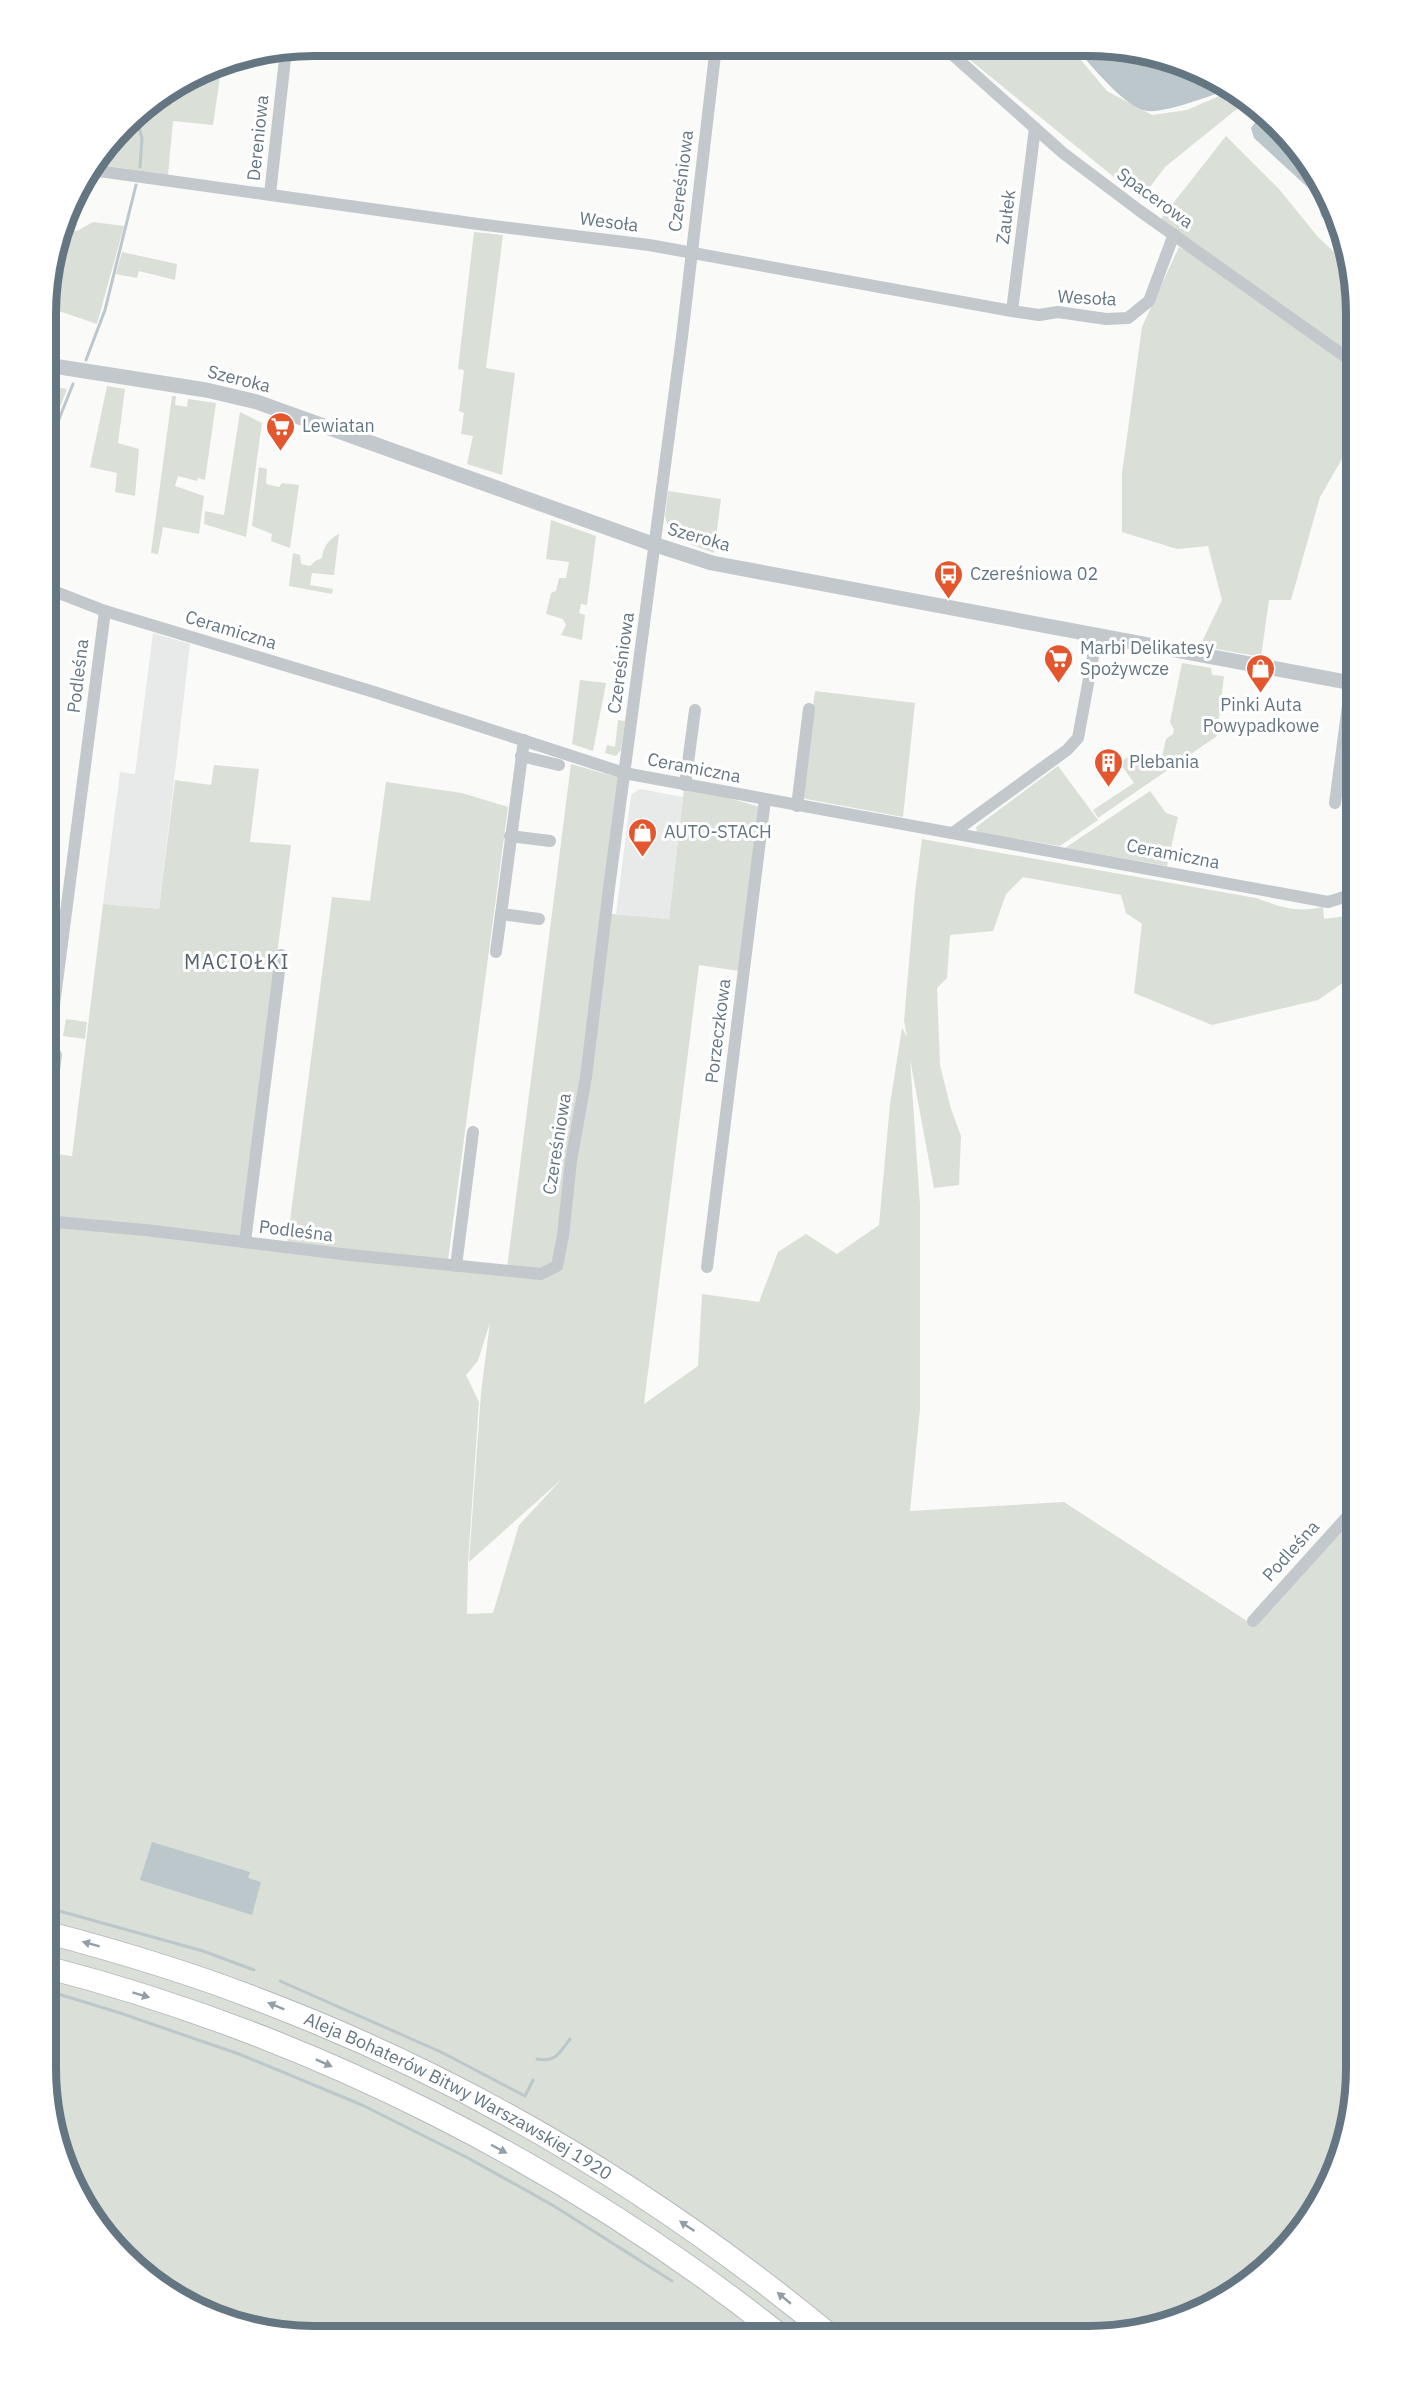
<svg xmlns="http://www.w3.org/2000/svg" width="1402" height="2381" viewBox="0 0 1402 2381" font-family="'IBM Plex Sans',sans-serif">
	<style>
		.built { fill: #e8e9e9 }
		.green { fill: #dadfd7; fill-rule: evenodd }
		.water { fill: #bbc7cb }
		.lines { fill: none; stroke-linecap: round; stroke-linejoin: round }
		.stream { stroke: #bbc7cb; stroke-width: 3 }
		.motorway-casing { stroke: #b4b9bd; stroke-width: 24 }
		.minor { stroke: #c3c8cc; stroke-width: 12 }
		.tertiary { stroke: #c3c8cc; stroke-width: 15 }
		.motorway { stroke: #fff; stroke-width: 22 }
		.oneway { fill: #939fa8 }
		.labels { text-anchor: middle; stroke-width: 6; stroke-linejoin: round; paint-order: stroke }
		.street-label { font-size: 18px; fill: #657683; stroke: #fff }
		.poi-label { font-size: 18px; fill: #657683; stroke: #fff; text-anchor: start }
		.neighbourhood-label { font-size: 20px; letter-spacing: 1.5px; fill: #57646e; stroke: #fff }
		.rim { fill: none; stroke: #657683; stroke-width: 8 }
	</style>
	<rect width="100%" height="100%" fill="#fafaf8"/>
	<g class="built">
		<path d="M 153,633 L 190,644 L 159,909 L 103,904 L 120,772 L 135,774 Z"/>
		<path d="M 640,789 L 683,797 L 669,919 L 616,914 L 631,795 Z"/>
	</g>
	<g class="green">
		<path d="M 954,47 L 1070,47 L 1107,91 L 1152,115 L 1187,110 L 1233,90 L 1248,100 L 1165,167 L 1141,199 Z"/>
		<path d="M 222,63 L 213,125 L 173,121 L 168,175 L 97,164 L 136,112 L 211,65 Z"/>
		<path d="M 1226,136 L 1279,189 L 1318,237 L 1347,264 L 1357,314 L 1357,359 L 1160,220 Z"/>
		<path d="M 93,222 L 124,226 L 97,324 L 47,307 L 51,268 L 63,229 L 77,231 Z"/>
		<path d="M 474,232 L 503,235 L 486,368 L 515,373 L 502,475 L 467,464 L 473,436 L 461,434 L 464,413 L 459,411 L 464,370 L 458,369 Z"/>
		<path d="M 1179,247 L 1197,256 L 1357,368 L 1357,433 L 1320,497 L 1291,600 L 1269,600 L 1261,657 L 1200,646 L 1222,600 L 1208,546 L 1177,549 L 1122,532 L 1122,473 L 1142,327 Z"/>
		<path d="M 122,252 L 177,264 L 175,280 L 139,271 L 137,278 L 116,274 Z"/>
		<path d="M 47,386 L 67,389 L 54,423 L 51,441 L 47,441 Z"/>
		<path d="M 107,386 L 125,389 L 118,443 L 139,449 L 135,496 L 115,492 L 117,473 L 90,467 Z"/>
		<path d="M 172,396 L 176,396 L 175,405 L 187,407 L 188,399 L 216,403 L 205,480 L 198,478 L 197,481 L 178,476 L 175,486 L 204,496 L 199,534 L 163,527 L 158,554 L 151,553 Z"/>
		<path d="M 240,412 L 262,423 L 246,537 L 204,524 L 205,511 L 224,515 Z"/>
		<path d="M 259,467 L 267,469 L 266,484 L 279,487 L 282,483 L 299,485 L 290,548 L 271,541 L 272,534 L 252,526 Z"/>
		<path d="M 668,491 L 721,499 L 714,553 L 671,537 L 665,517 Z"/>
		<path d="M 551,520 L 596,536 L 587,605 L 581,604 L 579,613 L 585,615 L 582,640 L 561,635 L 566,625 L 563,619 L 546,614 L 551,593 L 556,591 L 559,578 L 566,578 L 569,562 L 546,559 Z"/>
		<path d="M 339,534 L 334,575 L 312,573 L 310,585 L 333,589 L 332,594 L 289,586 L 293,553 L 300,555 L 301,564 L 310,566 L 315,561 L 322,558 C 323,547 329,539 339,534 Z"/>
		<path d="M 1357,611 L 1357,670 L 1348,668 Z"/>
		<path d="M 1182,663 L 1211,668 L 1212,675 L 1224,676 L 1217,736 L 1098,818 L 1093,810 L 1134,783 L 1120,763 L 1129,756 L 1161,761 L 1166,739 L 1173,734 L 1174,730 L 1170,722 Z"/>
		<path d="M 580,680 L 606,683 L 593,751 L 572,744 Z"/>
		<path d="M 815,691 L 915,703 L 903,817 L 801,798 Z"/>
		<path d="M 618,720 L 625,721 L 621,750 L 616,756 L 605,753 L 607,745 L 615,747 Z"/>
		<path d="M 571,764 L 620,778 L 602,913 L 669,919 L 684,789 L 722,796 L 760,807 L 739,971 L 699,965 L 644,1404 L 698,1366 L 702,1294 L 759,1302 L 778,1252 L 806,1234 L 837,1254 L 879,1225 L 890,1104 L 902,1028 L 907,1037 L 904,1021 L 915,893 L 922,839 L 1256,898 C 1281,907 1296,913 1323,907 L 1324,919 L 1353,915 L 1357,913 L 1357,973 L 1318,1000 L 1212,1025 L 1134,993 L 1142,924 L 1126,913 L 1121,895 L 1023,877 L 1006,894 L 993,931 L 950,935 L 947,978 L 937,988 L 940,1065 L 951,1109 L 961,1136 L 959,1185 L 934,1188 L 910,1059 L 920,1205 L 920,1409 L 910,1511 L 1064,1502 L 1253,1625 L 1357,1510 L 1356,2085 L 1337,2170 L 1302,2231 L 1252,2281 L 1191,2316 L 1089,2336 L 279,2334 L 211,2316 L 150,2281 L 101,2231 L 65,2170 L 45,2067 L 46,1160 L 47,1153 L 72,1156 L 103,904 L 159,909 L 175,780 L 211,785 L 214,765 L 259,769 L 250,842 L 291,845 L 241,1239 L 287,1244 L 332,897 L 370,901 L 386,782 L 462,793 L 508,807 L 448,1260 L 507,1268 ZM 490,1322 L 481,1393 L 469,1562 L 562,1479 L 519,1525 L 493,1613 L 467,1614 L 468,1563 L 479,1402 L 466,1375 L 478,1361 Z"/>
		<path d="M 1058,766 L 1098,820 L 1060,846 L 977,833 L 976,827 Z"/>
		<path d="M 1150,791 L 1166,813 L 1178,817 L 1167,866 L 1065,848 Z"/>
		<path d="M 46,928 L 56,929 L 50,969 L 46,969 Z"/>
		<path d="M 66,1019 L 87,1022 L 85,1039 L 63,1036 Z"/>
	</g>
	<g class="water">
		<path d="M 1075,47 L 1124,47 L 1191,66 L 1231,89 C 1211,95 1167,113 1147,111 C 1125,108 1090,64 1075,47 Z"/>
		<path d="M 1267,115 L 1302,150 L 1337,211 L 1341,232 L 1321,216 L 1316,195 L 1254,138 L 1251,128 L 1257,120 Z"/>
		<path d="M 152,1842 L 250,1872 L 248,1878 L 261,1882 L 252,1915 L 140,1880 Z"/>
	</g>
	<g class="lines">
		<g class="stream">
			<path d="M 135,113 L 142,138 L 140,167"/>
			<path d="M 86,360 L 105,310 L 136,185"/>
			<path d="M 47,480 L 59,419 L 73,384"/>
			<path d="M 45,1907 L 203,1951 L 254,1970"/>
			<path d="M 280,1981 L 441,2052 L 525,2096 L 533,2080"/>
			<path d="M 45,1990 L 117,2012 L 239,2054 L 362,2105 L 468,2158 L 554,2206 L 672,2281"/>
			<path d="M 537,2059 C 556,2063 560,2052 570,2039"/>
		</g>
		<defs>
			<g id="motorway">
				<path id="s1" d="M 45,1932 C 117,1951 188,1972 257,1999 C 466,2078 658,2193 830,2335"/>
				<path d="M 45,1967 C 310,2035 566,2165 780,2335"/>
			</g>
		</defs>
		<use href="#motorway" class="motorway-casing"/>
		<g class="minor">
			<path d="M 944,47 L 1063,153 L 1140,211 L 1357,365"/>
			<path d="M 92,170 L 478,224 L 649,245 L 1012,311 L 1039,315 L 1058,312 L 1106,319 L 1128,318 L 1149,301 L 1174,234"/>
			<path d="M 270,194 L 286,50"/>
			<path d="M 1012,311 L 1035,128"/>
			<path d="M 47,585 L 51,590 L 105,611 L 374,692 L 624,773 L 1328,902 L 1357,893"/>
			<path d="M 521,756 L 559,765"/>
			<path d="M 685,785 L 695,710"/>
			<path d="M 1335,803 L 1351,683"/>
			<path d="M 797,806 L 809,709"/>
			<path d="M 954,832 L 1067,750 L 1078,738 L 1097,635"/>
			<path d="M 510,836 L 550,841"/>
			<path d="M 501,914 L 539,919"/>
			<path d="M 496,952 L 524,740"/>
			<path d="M 46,1067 L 105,611"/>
			<path d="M 46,1131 L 56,1055"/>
			<path d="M 46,1221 L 145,1230 L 350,1255 L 541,1274 L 557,1266 L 563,1236 L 571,1161 L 586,1077 L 609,888 L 682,337 L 716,46"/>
			<path d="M 245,1242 L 281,955"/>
			<path d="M 456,1266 L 473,1132"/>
			<path d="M 707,1267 L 765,800"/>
			<path d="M 1253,1621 L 1357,1506"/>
		</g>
		<path class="tertiary" d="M 47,365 L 206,390 L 257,402 L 647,542 L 712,563 L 1357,684"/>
		<use href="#motorway" class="motorway"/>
	</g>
	<defs><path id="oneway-solid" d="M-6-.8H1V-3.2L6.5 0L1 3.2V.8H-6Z" transform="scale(1.5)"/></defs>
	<g class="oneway">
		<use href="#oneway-solid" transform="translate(91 1944) rotate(-165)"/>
		<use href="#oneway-solid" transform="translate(141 1995) rotate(17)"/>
		<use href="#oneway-solid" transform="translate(276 2006) rotate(-158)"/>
		<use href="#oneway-solid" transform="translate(324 2063) rotate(24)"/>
		<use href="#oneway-solid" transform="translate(499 2149) rotate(28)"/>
		<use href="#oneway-solid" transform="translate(687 2226) rotate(-146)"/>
		<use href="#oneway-solid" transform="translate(784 2298) rotate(-140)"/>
	</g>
	<defs>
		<symbol id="supermarket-pin" viewBox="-11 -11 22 30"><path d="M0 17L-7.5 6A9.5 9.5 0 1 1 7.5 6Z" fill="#e4572e" stroke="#fff"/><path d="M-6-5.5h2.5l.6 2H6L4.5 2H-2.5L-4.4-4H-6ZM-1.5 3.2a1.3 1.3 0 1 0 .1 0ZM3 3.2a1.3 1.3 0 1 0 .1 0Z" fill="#fff"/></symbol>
		<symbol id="bus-pin" viewBox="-11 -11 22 30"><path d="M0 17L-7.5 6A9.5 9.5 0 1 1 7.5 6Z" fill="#e4572e" stroke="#fff"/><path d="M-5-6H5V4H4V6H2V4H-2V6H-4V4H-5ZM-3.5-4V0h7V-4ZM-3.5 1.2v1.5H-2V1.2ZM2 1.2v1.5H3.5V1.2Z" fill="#fff"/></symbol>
		<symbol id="shop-pin" viewBox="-11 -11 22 30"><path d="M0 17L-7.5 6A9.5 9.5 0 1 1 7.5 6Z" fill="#e4572e" stroke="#fff"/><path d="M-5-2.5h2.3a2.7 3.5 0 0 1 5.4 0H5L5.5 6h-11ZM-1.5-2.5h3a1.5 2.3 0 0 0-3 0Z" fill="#fff"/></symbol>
		<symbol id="building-pin" viewBox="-11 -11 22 30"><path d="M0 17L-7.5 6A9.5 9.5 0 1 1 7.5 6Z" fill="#e4572e" stroke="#fff"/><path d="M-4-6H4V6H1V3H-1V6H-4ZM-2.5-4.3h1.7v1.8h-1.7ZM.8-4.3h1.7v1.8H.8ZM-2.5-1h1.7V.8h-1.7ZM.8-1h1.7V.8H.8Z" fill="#fff"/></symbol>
	</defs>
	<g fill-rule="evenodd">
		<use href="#supermarket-pin" x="264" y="410" width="33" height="45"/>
		<use href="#bus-pin" x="932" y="558" width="33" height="45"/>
		<use href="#supermarket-pin" x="1042" y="642" width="33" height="45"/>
		<use href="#shop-pin" x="1244" y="652" width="33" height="45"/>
		<use href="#building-pin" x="1092" y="746" width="33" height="45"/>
		<use href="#shop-pin" x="626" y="816" width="33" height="45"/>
	</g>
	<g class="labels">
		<g class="street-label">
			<text transform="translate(258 138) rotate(-84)" y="6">Dereniowa</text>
			<text transform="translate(681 181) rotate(-83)" y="6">Czereśniowa</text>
			<text transform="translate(1155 198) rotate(36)" y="6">Spacerowa</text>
			<text transform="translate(1006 217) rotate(-83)" y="6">Zaułek</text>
			<text transform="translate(609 222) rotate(7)" y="6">Wesoła</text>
			<text transform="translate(1087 298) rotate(3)" y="6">Wesoła</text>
			<text transform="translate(239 379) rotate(14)" y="6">Szeroka</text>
			<text transform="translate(699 537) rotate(16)" y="6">Szeroka</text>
			<text transform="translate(231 630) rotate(17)" y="6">Ceramiczna</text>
			<text transform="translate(621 663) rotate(-82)" y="6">Czereśniowa</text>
			<text transform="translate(78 676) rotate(-83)" y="6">Podleśna</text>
			<text transform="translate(694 768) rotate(11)" y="6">Ceramiczna</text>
			<text transform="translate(1173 854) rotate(11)" y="6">Ceramiczna</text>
			<text transform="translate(718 1031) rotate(-83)" y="6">Porzeczkowa</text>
			<text transform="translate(557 1144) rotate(-81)" y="6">Czereśniowa</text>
			<text transform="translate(296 1231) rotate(7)" y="6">Podleśna</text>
			<text transform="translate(1291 1551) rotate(-48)" y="6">Podleśna</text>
			<text dy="6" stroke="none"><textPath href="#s1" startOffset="446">Aleja Bohaterów Bitwy Warszawskiej 1920</textPath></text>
		</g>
		<g class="poi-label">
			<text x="302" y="432">Lewiatan</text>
			<text x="970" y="580">Czereśniowa 02</text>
			<text x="1080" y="654">Marbi Delikatesy<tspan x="1080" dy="21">Spożywcze</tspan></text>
			<text x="1261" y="711" text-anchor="middle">Pinki Auta<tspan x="1261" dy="21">Powypadkowe</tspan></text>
			<text x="1129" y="768">Plebania</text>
			<text x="664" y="838">AUTO-STACH</text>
		</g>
		<g class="neighbourhood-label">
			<text x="237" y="969">MACIOŁKI</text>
		</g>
	</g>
	<path d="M0 0H1402V2381H0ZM314 56H1088A258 258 0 0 1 1346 314V2068A258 258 0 0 1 1088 2326H314A258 258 0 0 1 56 2068V314A258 258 0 0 1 314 56Z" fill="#fff" fill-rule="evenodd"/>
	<path class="rim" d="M314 56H1088A258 258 0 0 1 1346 314V2068A258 258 0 0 1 1088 2326H314A258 258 0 0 1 56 2068V314A258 258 0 0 1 314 56Z"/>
</svg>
